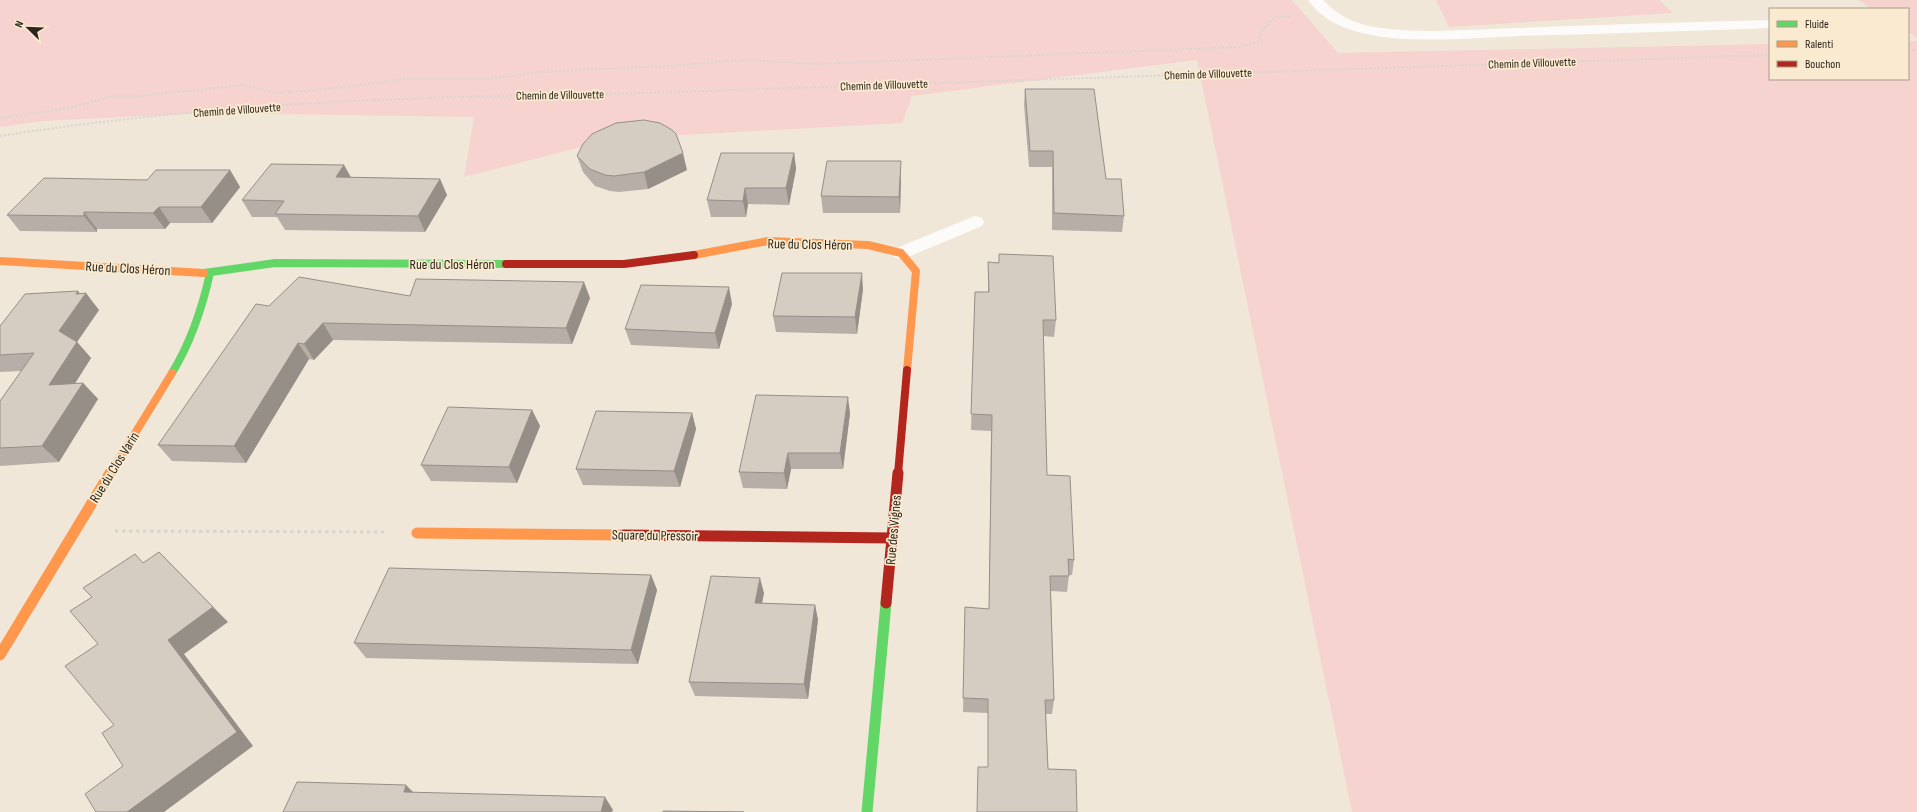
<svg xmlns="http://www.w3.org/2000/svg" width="1917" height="812" viewBox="0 0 1917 812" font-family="'Sofia Sans Condensed',sans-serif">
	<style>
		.green { fill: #f6d3cf }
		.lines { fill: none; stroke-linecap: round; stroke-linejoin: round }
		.path-far1 { stroke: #d8d5d0; stroke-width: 2; stroke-dasharray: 2 2; stroke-linecap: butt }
		.path { stroke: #d8d5d0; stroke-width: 3; stroke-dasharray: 3.5 3.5; stroke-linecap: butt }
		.lane { fill: #fdfbf9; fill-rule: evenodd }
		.street { fill: #fdfbf9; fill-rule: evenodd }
		.fast-far1 { stroke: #63d668; stroke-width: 8 }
		.fast { stroke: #63d668; stroke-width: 11 }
		.slow-far1 { stroke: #ff974d; stroke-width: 8 }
		.slow { stroke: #ff974d; stroke-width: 11 }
		.jam-far1 { stroke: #b3261e; stroke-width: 8 }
		.jam { stroke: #b3261e; stroke-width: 11 }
		.wall { fill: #b7afa7 }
		.shaded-wall { fill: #958f88 }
		.building { fill: #d5ccc2; stroke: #958f88 }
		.labels { text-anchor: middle; stroke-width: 3.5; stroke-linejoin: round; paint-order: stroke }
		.far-street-label { font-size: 12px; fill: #2b251b; stroke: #faeacf }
		.street-label { font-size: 14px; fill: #2b251b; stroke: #faeacf }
	</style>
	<rect width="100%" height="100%" fill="#f0e7d9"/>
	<g class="green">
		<path d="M 0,0 L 1292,0 L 1338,53 L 1770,44 L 1770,79 L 1908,79 L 1908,41 L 1917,41 L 1917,812 L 1352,812 L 1197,60 L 912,96 L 902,123 L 612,139 L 464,177 L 474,117 L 203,113 L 44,121 L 0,127 Z"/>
		<path d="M 1436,0 L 1659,0 L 1673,13 L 1449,27 Z"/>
		<path d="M 1858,0 L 1917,0 L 1917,38 L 1908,32 L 1908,9 L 1872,9 Z"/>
	</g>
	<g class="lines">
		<g class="path-far1">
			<path d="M 1908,50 L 1915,50"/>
			<path d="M 0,118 L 69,108 L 113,96 L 139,96 L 243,85 L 276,93 L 327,89 L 406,79 L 491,79 L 540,72 L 668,66 L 746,60 L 817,64 L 1239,47 L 1258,42 L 1263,29 L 1275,17 L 1291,16"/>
			<path d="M 0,136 C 193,106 390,96 585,95 L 1770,55"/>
		</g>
		<path class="path" d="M 115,531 L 384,532"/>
		<path class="lane" d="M 1308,0 L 1323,0 C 1336,14 1351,22 1369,26 C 1413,35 1473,29 1518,28 C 1602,25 1686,22 1770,20 L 1770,28 C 1686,31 1602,34 1518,36 C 1471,38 1413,44 1367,34 C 1344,29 1322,20 1308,0 Z"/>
		<path class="street" d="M 975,216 L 982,218 L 984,222 L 982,226 L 908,257 L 901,259 L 894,257 L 891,253 L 894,249 Z"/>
		<g class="fast-far1">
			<path d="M 204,273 L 275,263 L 506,264"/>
			<path d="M 172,373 C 191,342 202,309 210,273"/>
		</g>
		<path class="fast" d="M 867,812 L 886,603"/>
		<g class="slow-far1">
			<path d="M 694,255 L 768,241 L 868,245 L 901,253 L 916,271 L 907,370"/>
			<path d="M 0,261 L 204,273"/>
			<path d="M 110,474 L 172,373"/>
		</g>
		<g class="slow">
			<path d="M 417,533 L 624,535"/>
			<path d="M 0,655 L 110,473"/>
		</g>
		<g class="jam-far1">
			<path d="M 506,264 L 624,264 L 694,255"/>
			<path d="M 898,474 L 907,370"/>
		</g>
		<g class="jam">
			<path d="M 624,535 L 892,538"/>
			<path d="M 886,603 L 898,473"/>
		</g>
	</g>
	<g class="wall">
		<path d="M 1025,89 L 1106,179 L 1124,216 L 1122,232 L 1052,230 L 1052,167 L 1029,167 L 1024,105 Z"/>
		<path d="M 794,153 L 796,169 L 789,205 L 748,204 L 746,217 L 711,217 L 707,200 Z"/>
		<path d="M 577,156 L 687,170 L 648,189 L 619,192 L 610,191 L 595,186 L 583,172 Z"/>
		<path d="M 344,165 L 351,177 L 440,179 L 447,195 L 425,232 L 285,230 L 277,217 L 252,217 L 242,200 Z"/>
		<path d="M 230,170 L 240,187 L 212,223 L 170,223 L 165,229 L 97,229 L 97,232 L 20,231 L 7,215 L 147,180 Z"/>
		<path d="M 901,177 L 900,213 L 823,213 L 821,196 Z"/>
		<path d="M 999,254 L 1056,320 L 1054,337 L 1043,336 L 1047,475 L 1074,560 L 1072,575 L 1069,575 L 1067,592 L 1051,591 L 1054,700 L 1052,714 L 1046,714 L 1048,769 L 988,767 L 988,713 L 963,712 L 965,607 L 989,609 L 991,431 L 971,430 L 975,292 L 988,292 L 988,262 L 999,263 Z"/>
		<path d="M 863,289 L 857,334 L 776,332 L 773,316 Z"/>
		<path d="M 80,294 L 99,310 L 77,342 L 91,358 L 75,383 L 83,383 L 98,399 L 59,462 L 0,466 L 0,401 L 21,371 L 0,372 L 0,326 Z"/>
		<path d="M 410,296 L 590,298 L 572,344 L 333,340 L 314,360 L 309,359 L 246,463 L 172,461 L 158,445 L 269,306 Z"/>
		<path d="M 732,304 L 719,349 L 631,345 L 625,329 Z"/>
		<path d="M 532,410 L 540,426 L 517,483 L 431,481 L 421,465 Z"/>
		<path d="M 692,413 L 696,429 L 680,487 L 583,485 L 576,469 Z"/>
		<path d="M 850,413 L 843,469 L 791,469 L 787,489 L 743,488 L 739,472 Z"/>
		<path d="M 651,575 L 657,590 L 638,664 L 366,658 L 354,643 Z"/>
		<path d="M 764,593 L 762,603 L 815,605 L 818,620 L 808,699 L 695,696 L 689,682 Z"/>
	</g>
	<g class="shaded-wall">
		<path d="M 683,153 L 687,170 L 648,189 L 644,172 Z"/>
		<path d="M 794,153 L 796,169 L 789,205 L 786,188 Z"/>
		<path d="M 901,161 L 901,177 L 900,213 L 899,197 Z"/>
		<path d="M 344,165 L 353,182 L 336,177 Z"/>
		<path d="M 230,170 L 240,187 L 212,223 L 201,207 Z"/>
		<path d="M 440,179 L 447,195 L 425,232 L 418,216 Z"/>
		<path d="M 745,188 L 748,204 L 746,217 L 743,201 Z"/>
		<path d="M 159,207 L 170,223 L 165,229 L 153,213 Z"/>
		<path d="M 84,212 L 97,229 L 97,232 L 84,216 Z"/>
		<path d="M 862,273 L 863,289 L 857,334 L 855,317 Z"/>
		<path d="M 584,282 L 590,298 L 572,344 L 566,328 Z"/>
		<path d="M 729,287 L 732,304 L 719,349 L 715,333 Z"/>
		<path d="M 78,291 L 83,297 L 86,293 L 99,310 L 77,342 L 91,358 L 64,401 L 49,385 L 59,331 L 76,294 Z"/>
		<path d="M 323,323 L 333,340 L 314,360 L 304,344 Z"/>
		<path d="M 298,343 L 309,359 L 246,463 L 234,446 Z"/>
		<path d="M 83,383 L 98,399 L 59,462 L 42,446 Z"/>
		<path d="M 848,397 L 850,413 L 843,469 L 840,453 Z"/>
		<path d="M 532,410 L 540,426 L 517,483 L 509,467 Z"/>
		<path d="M 692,413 L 696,429 L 680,487 L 674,471 Z"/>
		<path d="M 788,453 L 791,469 L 787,489 L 784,473 Z"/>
		<path d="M 159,552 L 228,622 L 184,654 L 253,746 L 164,812 L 127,812 L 168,640 Z"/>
		<path d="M 651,575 L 657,590 L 638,664 L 631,650 Z"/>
		<path d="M 760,578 L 764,593 L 759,618 L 755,603 Z"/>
		<path d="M 815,605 L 818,620 L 808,699 L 804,684 Z"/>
		<path d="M 406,785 L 419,798 L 404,792 Z"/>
		<path d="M 605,797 L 613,810 L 612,812 L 601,812 Z"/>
	</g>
	<g class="building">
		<path d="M 1025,89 L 1094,89 L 1106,179 L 1121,179 L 1124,216 L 1054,213 L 1053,151 L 1030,151 Z"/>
		<path d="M 644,120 L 660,123 L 672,130 L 676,134 L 683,153 L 644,172 L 614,176 L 605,175 L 590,169 L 577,156 L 583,144 L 592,134 L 616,123 Z"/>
		<path d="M 721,153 L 794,153 L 786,188 L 745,188 L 743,201 L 707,200 Z"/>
		<path d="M 827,161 L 901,161 L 899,197 L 821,196 Z"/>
		<path d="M 271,164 L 344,165 L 336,177 L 440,179 L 418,216 L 275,214 L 284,201 L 242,200 Z"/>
		<path d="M 156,170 L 230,170 L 201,207 L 159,207 L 153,213 L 84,212 L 84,216 L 7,215 L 44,178 L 147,180 Z"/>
		<path d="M 999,254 L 1053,256 L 1056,320 L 1043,320 L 1047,475 L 1070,476 L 1074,560 L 1068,559 L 1069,576 L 1050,576 L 1054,700 L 1045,700 L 1048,769 L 1076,770 L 1077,812 L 977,812 L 978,767 L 988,767 L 988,699 L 963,698 L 965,607 L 989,609 L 992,415 L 971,414 L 975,292 L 989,292 L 988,262 L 999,263 Z"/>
		<path d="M 782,273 L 862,273 L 855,317 L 773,316 Z"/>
		<path d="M 299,277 L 410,296 L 416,279 L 584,282 L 566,328 L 323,323 L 304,344 L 298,343 L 234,446 L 158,445 L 256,304 L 269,306 Z"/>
		<path d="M 641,285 L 729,287 L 715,333 L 625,329 Z"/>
		<path d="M 78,291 L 76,294 L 86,293 L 59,331 L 77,342 L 49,385 L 83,383 L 42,446 L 0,448 L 0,401 L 34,353 L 0,355 L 0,326 L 25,294 Z"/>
		<path d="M 756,395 L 848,397 L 840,453 L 788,453 L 784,473 L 739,472 Z"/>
		<path d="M 448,407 L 532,410 L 509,467 L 421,465 Z"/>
		<path d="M 596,411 L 692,413 L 674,471 L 576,469 Z"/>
		<path d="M 159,552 L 213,607 L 168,640 L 237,732 L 127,812 L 96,812 L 85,794 L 123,766 L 102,733 L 114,725 L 65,666 L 98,644 L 70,611 L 92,597 L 83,588 L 135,554 L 143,563 Z"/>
		<path d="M 389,568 L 651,575 L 631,650 L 354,643 Z"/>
		<path d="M 711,576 L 760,578 L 755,603 L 815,605 L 804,684 L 689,682 Z"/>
		<path d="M 297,782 L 406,785 L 404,792 L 605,797 L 601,812 L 283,812 Z"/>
		<path d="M 663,811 L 744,812 L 663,812 Z"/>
	</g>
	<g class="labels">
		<g class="far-street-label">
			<text transform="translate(1532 63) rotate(-2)" y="4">Chemin de Villouvette</text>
			<text transform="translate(1208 74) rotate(-2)" y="4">Chemin de Villouvette</text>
			<text transform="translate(884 85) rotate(-2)" y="4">Chemin de Villouvette</text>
			<text transform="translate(560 95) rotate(-1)" y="4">Chemin de Villouvette</text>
			<text transform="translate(237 110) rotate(-4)" y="4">Chemin de Villouvette</text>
		</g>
		<g class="street-label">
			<text transform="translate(810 244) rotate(1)" y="5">Rue du Clos Héron</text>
			<text x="452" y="269">Rue du Clos Héron</text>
			<text transform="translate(128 268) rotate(3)" y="5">Rue du Clos Héron</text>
			<text transform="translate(114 467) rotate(-58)" y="5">Rue du Clos Varin</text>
			<text transform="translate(893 530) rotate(-85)" y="5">Rue des Vignes</text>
			<text transform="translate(655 535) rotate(1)" y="5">Square du Pressoir</text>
		</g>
	</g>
	<rect x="1769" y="8" width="140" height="72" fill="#faeacf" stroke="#a79b87"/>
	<rect x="1777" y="21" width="20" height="6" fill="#63d668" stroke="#a79b87"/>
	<text x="1805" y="28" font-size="12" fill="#2b251b">Fluide</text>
	<rect x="1777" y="41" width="20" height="6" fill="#ff974d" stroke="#a79b87"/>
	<text x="1805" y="48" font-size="12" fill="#2b251b">Ralenti</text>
	<rect x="1777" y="61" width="20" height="6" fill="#b3261e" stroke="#a79b87"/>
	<text x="1805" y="68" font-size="12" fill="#2b251b">Bouchon</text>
	<g transform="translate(28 28) rotate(293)" stroke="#faeacf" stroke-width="3" paint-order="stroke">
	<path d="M0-3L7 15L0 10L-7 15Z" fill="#2b251b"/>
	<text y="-6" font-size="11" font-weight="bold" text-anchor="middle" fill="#2b251b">N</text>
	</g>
</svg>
